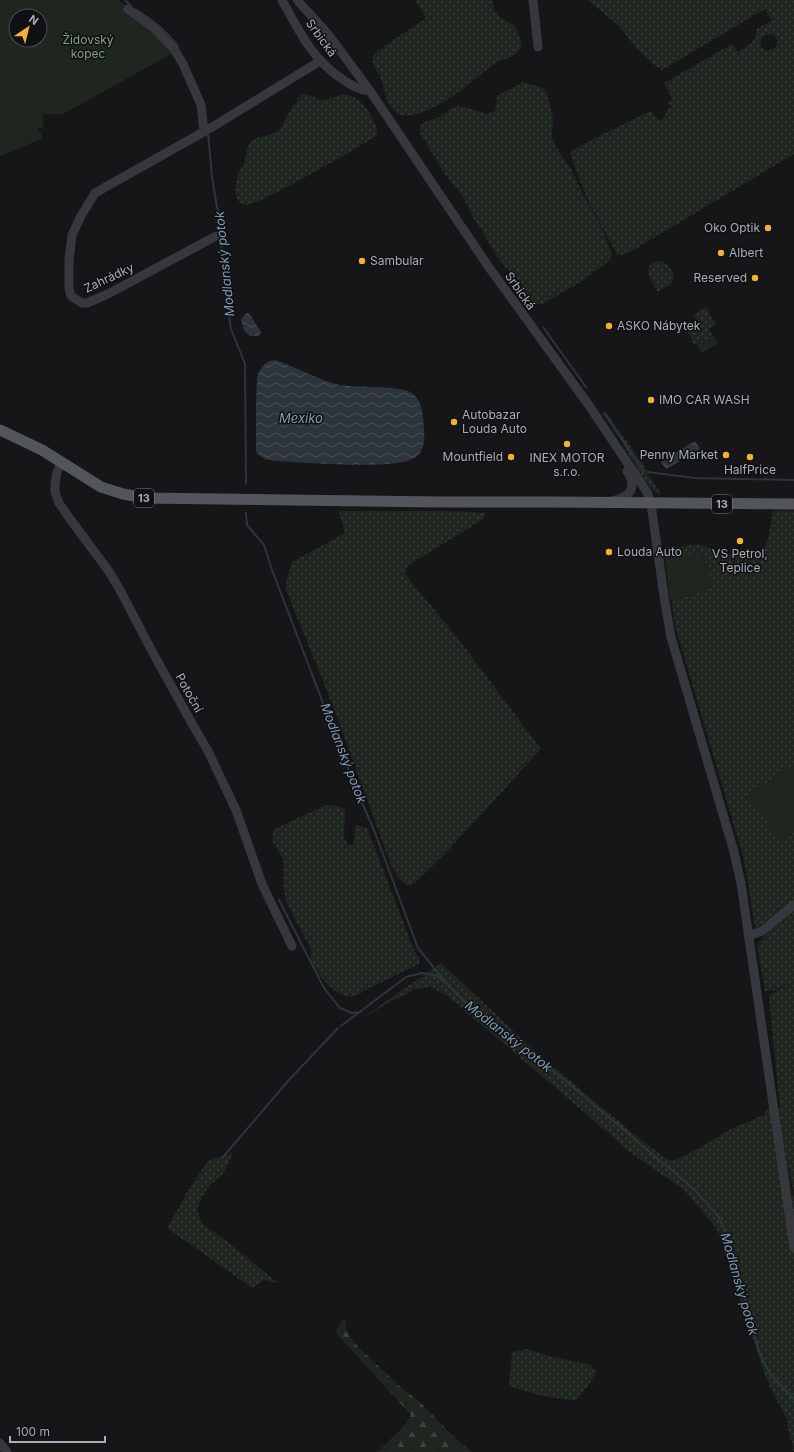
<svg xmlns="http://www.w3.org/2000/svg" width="794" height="1452" viewBox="0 0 794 1452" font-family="Inter,sans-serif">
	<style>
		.grass { fill: url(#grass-dots); fill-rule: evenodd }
		.forest { fill: url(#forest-firs) }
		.green { fill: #1e261f; fill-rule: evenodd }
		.water { fill: url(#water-waves) }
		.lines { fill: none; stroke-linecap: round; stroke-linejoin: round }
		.stream { stroke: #2c353c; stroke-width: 2 }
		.minor { stroke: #37383d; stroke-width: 9 }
		.major { stroke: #53555c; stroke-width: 11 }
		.poi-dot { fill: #f2b134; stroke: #111113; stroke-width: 1.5 }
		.labels { text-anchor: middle; stroke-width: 3; stroke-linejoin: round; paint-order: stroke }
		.shield { fill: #111113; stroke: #7b7e86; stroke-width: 1 }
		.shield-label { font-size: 11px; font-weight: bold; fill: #a8adb8 }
		.street-label { font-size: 12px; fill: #a8adb8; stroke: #111113 }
		.park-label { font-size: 12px; fill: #7fa381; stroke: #111113 }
		.poi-label { font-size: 12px; fill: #a8adb8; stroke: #111113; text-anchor: start }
		.water-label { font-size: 13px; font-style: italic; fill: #7f9bb3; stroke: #111113 }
	</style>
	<defs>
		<pattern id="grass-dots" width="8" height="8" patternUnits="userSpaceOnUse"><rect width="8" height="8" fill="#1e261f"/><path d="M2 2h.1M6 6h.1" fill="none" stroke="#3c433d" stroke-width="1.8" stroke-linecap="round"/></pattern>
		<pattern id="forest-firs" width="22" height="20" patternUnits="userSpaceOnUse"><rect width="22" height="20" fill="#1e261f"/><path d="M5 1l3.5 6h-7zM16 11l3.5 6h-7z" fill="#3c433d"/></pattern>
		<pattern id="water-waves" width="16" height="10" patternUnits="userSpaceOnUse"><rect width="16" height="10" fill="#2c353c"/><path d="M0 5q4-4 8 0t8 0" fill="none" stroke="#485056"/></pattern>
	</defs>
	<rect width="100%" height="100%" fill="#161618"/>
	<g class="grass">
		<path d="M 415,0 L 493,0 C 493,4 493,8 496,12 C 505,24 513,18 520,37 C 521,40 522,43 521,46 C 518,59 500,58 492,65 C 476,80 417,129 395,112 C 386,105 385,92 382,82 C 380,73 372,67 372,57 L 376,52 L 426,18 Z"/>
		<path d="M 588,0 L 794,0 L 794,154 L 630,252 L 621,255 L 617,254 L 589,203 L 578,176 L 570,152 L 599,136 L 650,111 L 659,120 L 662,120 L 668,109 L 673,107 L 667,103 L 673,100 L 664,83 L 732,44 L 738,52 C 748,46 756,42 757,29 L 772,20 L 765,9 L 662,70 L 653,64 L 635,47 L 620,27 ZM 770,34 L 774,35 L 778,41 L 775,48 L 768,51 L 762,48 L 760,42 L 764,36 Z"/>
		<path d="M 523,82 L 542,88 L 547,93 L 553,118 L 552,137 L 556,147 L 570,167 L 584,196 L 602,229 L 612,254 L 609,261 L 582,281 L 543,304 L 536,304 L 531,300 L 514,273 L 506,268 L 495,253 L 481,229 L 472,216 L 464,198 L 446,176 L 420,133 L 420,127 L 424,122 L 438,118 L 448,110 L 457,106 L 468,108 L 487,114 L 495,111 L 497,96 Z"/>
		<path d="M 303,94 C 312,94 316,100 325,100 L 344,94 C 349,95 354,97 358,100 C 366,106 379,125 377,135 C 364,145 257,206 246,205 C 232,203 235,184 238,174 C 240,170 243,167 244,163 C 247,157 245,149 250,143 C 258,133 272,140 281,127 C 288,117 293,101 303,94 Z"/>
		<path d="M 660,261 C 669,263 673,271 674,279 L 670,285 L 658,292 C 652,282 639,264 660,261 Z"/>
		<path d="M 706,307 L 716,325 L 709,329 L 713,335 L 697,345 L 694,344 L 687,330 L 699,323 L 694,315 Z"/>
		<path d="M 605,411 L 644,465 L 648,474 L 660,492 L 661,495 C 647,491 628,452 620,439 C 614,430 608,422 602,413 Z"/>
		<path d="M 341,511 L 450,511 L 486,513 L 484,518 L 477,523 L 412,563 L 407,567 L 405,574 L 464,646 L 541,749 L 445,854 L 418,880 L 410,886 C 401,883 397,876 392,868 L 332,703 L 286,590 L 286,581 L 292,562 L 345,533 L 339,512 Z"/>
		<path d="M 773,511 L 794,511 L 794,900 L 768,921 L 755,928 L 748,883 L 743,856 L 674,622 L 672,601 L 701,590 L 679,555 L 677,547 L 700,544 L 725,555 L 762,553 L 768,539 Z"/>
		<path d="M 331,805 L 341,807 L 345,811 L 344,837 L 348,845 L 351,845 L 354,843 L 355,828 L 357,825 L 367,828 L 414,950 L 420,960 L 419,964 L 365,990 C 345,1010 320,979 311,961 L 311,950 L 286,901 L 283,885 L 283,859 L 272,840 L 274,829 L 324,806 Z"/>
		<path d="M 794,910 L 794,1194 L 788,1163 L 791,1194 L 794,1196 L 794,1452 L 788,1428 L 787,1419 L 772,1391 L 764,1372 L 717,1229 L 683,1189 L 628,1151 L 606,1131 L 495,1036 L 447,996 L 429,986 L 420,989 L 414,989 L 408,994 L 395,999 L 362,1018 L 441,963 L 538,1054 L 634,1134 L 665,1158 L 672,1161 C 694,1153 713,1139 733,1128 C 744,1123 755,1120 765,1114 L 765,1111 L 770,1108 L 780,1107 L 769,997 L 771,994 L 793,982 L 775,990 L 765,991 L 757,944 L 777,923 Z"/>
		<path d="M 233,1153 L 223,1174 L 210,1185 L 202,1197 L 197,1209 L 201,1222 L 205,1226 L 233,1246 L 278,1283 L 264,1280 L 252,1288 L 167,1228 L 192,1184 L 208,1161 Z"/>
		<path d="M 527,1349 L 552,1357 L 588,1364 L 596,1371 L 591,1382 L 576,1400 L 546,1397 L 509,1386 L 512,1352 Z"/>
	</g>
	<path class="forest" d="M 344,1319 L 346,1322 L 346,1328 L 350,1337 L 361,1350 L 405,1391 L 417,1399 L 451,1434 L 472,1452 L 377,1452 L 406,1424 L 411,1415 L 335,1332 Z"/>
	<g class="green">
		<path d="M 0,0 L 119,0 L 177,51 L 63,114 L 43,114 L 43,128 L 38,128 L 43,138 L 0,156 ZM 16,16 L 40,16 L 40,40 L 16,40 Z"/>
		<path d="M 713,335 L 718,343 L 702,353 L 697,345 Z"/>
		<path d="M 664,547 L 677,547 L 679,555 L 704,554 L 713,587 L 672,601 L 670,600 Z"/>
		<path d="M 794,764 L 794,832 L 780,841 L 748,796 Z"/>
	</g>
	<g class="water">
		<path d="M 246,313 L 249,313 L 261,332 L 259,336 L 250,336 L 244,330 L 241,320 Z"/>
		<path d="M 275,360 C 297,367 317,380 340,385 C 357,388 400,385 412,393 C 423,401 423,417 424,429 C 425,438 424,452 416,457 C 398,471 301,462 275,461 L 265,459 L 259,455 L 256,452 L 256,406 L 257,377 C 261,367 264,362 275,360 Z"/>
		<path d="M 695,441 L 700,449 L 666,469 L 661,462 Z"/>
	</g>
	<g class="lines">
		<g class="stream">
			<path d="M 125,0 L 131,6"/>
			<path d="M 135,9 C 152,19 166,30 178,46"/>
			<path d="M 208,133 L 212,177 L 217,207 L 221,219 L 220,240 L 224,259 L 223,277 L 226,287 L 226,296 L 231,329 L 245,364 L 246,484"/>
			<path d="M 543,327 L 586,387"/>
			<path d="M 605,414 L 644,472"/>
			<path d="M 648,472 L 694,478 L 794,480"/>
			<path d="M 246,513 L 247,525 L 264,545 L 272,570 L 356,789 L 374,830 L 418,948 L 447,984 L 476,1013 L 529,1050 L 695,1190 L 719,1217 L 730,1244 L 759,1352 L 771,1375 L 794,1399"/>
			<path d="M 279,900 L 324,988 L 340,1008 L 352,1013 L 360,1012"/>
			<path d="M 341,1026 L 406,977 L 422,973 L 435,975 L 445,982"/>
			<path d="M 223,1157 L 288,1081 L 338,1028"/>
		</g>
		<g class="minor">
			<path d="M 282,0 C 299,31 312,59 342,79 C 351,85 359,90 370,91"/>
			<path d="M 297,0 L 328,34 L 370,91 L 488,266 L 588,404 L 647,492 L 651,504 L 665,603 L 671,637 L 734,852 L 741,883 L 794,1248"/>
			<path d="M 533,0 L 538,47"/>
			<path d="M 128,9 L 155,29 L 174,49 L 183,64 L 201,105 L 204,131"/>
			<path d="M 216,236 L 108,294 L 87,303 L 82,303 L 71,296 L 69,288 L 69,260 L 72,235 L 81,216 L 95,193 L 214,126 L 320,61"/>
			<path d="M 61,463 L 57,472 L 55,484 L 55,492 L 59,503 L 70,519 L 108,570 L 120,590 L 153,653 L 190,720 L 208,751 L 236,810 L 262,884 L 292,946"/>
			<path d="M 612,501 C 630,497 638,488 627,471"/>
			<path d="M 748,936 L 762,931 L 794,905"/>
			<path d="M 0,1443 L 7,1452"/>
		</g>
		<path class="major" d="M 0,430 L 42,450 L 101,487 L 123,494 L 145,498 L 439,502 L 553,502 L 794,504"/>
	</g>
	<g class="poi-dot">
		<circle cx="768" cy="228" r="4"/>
		<circle cx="721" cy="253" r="4"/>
		<circle cx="362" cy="261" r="4"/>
		<circle cx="755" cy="278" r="4"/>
		<circle cx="609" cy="326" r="4"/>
		<circle cx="651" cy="400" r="4"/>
		<circle cx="454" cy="422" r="4"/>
		<circle cx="567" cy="444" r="4"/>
		<circle cx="726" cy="455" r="4"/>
		<circle cx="511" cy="457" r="4"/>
		<circle cx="750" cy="457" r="4"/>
		<circle cx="740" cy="541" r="4"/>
		<circle cx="609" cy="552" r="4"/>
	</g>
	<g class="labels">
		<g class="shield">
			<rect x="134" y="489" width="20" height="18" rx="3"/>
			<rect x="712" y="495" width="20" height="18" rx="3"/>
		</g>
		<g class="shield-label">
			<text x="144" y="502">13</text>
			<text x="722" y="508">13</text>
		</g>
		<g class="street-label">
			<text transform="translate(321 38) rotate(54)" y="4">Srbická</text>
			<text transform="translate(109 278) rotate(-25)" y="4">Zahrádky</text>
			<text transform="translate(520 291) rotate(55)" y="4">Srbická</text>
			<text transform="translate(189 693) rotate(61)" y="4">Potoční</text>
		</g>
		<g class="park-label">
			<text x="88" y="44">Židovský<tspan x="88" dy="14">kopec</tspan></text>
		</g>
		<g class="poi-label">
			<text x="760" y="232" text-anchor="end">Oko Optik</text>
			<text x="729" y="257">Albert</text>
			<text x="370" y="265">Sambular</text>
			<text x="747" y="282" text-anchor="end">Reserved</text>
			<text x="617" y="330">ASKO Nábytek</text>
			<text x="659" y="404">IMO CAR WASH</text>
			<text x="462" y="419">Autobazar<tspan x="462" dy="14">Louda Auto</tspan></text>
			<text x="718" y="459" text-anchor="end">Penny Market</text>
			<text x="503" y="461" text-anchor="end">Mountfield</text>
			<text x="567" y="462" text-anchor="middle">INEX MOTOR<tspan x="567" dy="14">s.r.o.</tspan></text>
			<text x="750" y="474" text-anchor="middle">HalfPrice</text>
			<text x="617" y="556">Louda Auto</text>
			<text x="740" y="558" text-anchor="middle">VS Petrol,<tspan x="740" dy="14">Teplice</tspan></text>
		</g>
		<g class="water-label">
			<text transform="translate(224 264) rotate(-96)" y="5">Modlanský potok</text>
			<text x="301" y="423">Mexiko</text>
			<text transform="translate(344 753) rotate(69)" y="5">Modlanský potok</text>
			<text transform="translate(509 1036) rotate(38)" y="5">Modlanský potok</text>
			<text transform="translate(740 1284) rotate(74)" y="5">Modlanský potok</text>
		</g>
	</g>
	<g transform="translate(28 28) rotate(35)"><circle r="19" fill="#111113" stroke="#4d4f55"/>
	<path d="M0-3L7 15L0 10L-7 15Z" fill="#f2b134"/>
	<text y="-6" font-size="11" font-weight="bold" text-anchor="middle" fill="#a8adb8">N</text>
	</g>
	<path d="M10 1436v6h95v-6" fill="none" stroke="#a8adb8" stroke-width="2"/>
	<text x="16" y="1436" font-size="12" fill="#a8adb8" stroke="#111113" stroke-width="3" paint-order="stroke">100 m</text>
</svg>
